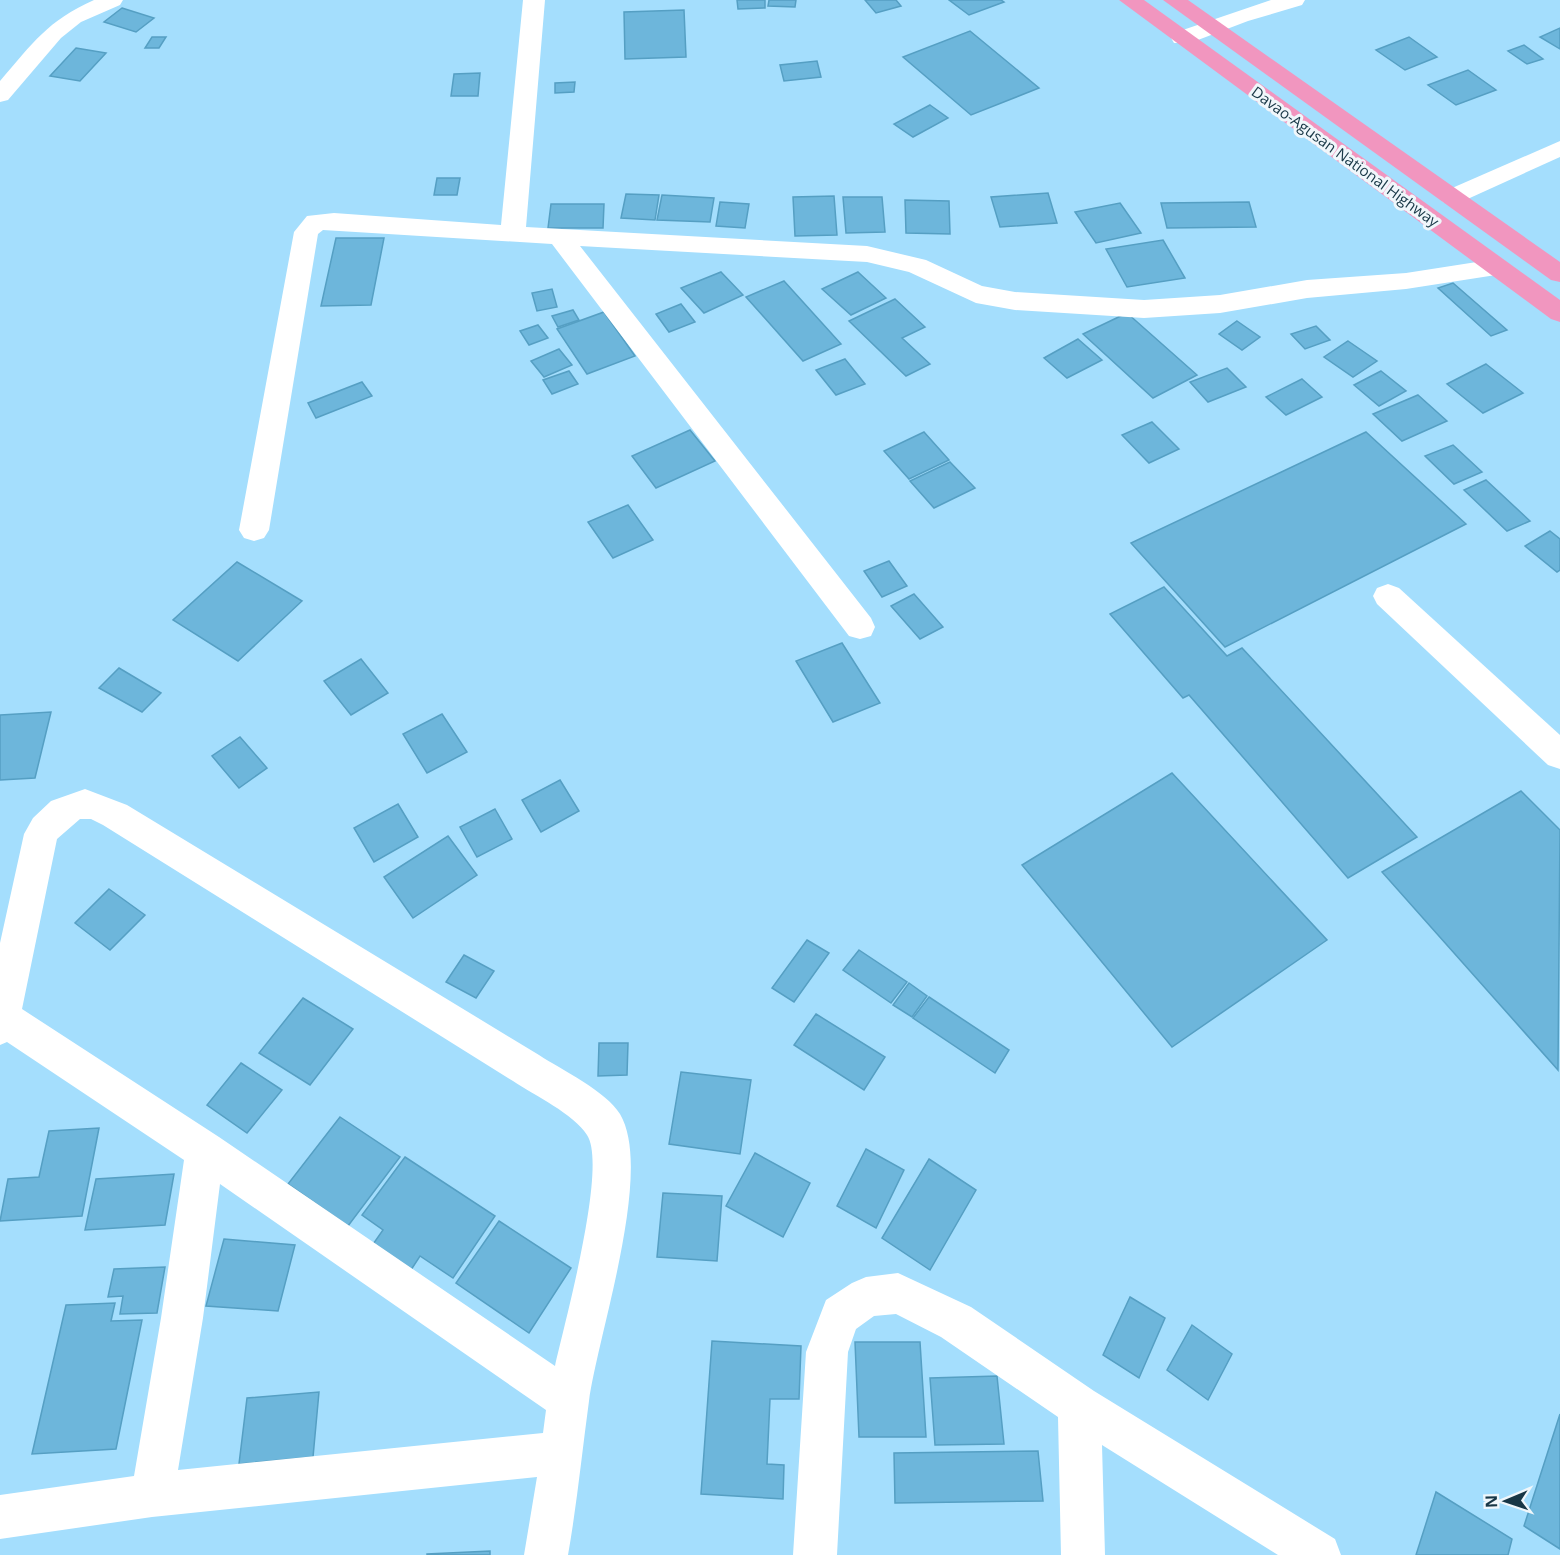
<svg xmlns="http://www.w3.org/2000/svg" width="1560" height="1555" viewBox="0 0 1560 1555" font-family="'Open Sans',sans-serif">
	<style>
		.building { fill: #6db6db; stroke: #559fc3; stroke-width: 1.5 }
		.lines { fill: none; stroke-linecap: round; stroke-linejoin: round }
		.minor { fill: #fff; fill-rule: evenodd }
		.highway { fill: #f196bf; fill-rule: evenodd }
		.labels { text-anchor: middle; stroke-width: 6; stroke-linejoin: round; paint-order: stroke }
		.far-street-label { font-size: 15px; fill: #183746; stroke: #f0f7fb }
	</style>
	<rect width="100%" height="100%" fill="#a4defd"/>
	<g class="building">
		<path d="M 737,0 L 765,0 L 765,8 L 738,9 Z"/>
		<path d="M 769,0 L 796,0 L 795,7 L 768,6 Z"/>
		<path d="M 865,0 L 896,0 L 901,6 L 876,13 Z"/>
		<path d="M 949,0 L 1001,0 L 1004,2 L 969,15 Z"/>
		<path d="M 122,8 L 154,18 L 136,32 L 104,22 Z"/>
		<path d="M 684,10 L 686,57 L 625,59 L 624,12 Z"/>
		<path d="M 1560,28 L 1560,49 L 1540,37 Z"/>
		<path d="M 970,31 L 1039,88 L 971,115 L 903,57 Z"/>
		<path d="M 152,37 L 166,37 L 159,48 L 145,48 Z"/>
		<path d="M 1409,37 L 1437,57 L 1405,70 L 1376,50 Z"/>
		<path d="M 1524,45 L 1543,59 L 1527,64 L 1508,51 Z"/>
		<path d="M 76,48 L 106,53 L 80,81 L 50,76 Z"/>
		<path d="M 817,61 L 821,77 L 784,81 L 780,65 Z"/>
		<path d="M 1468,70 L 1496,90 L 1456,105 L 1428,85 Z"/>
		<path d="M 480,73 L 478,96 L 451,96 L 454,74 Z"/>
		<path d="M 575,82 L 574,92 L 555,93 L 555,83 Z"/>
		<path d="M 930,105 L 948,118 L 913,137 L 894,124 Z"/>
		<path d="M 437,178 L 460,178 L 457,195 L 434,195 Z"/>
		<path d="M 1048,193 L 1057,223 L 1000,227 L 991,197 Z"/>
		<path d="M 626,194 L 659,195 L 655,220 L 621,218 Z"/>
		<path d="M 662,195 L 714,198 L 710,222 L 657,220 Z"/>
		<path d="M 834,196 L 837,235 L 795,236 L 793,197 Z"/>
		<path d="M 843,197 L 882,197 L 885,232 L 846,233 Z"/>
		<path d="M 905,200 L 949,201 L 950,234 L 906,233 Z"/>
		<path d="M 720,202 L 749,204 L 745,228 L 716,226 Z"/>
		<path d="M 1249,202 L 1256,227 L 1167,228 L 1161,203 Z"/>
		<path d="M 1120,203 L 1141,233 L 1096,243 L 1075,212 Z"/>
		<path d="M 551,204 L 604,204 L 603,228 L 548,228 Z"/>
		<path d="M 336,238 L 384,238 L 371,305 L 321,306 Z"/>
		<path d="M 1163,240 L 1185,278 L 1127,287 L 1106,249 Z"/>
		<path d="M 721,272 L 743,295 L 704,313 L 681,288 Z"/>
		<path d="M 858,272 L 886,298 L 851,315 L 822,289 Z"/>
		<path d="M 784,281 L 841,344 L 803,361 L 746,297 Z"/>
		<path d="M 1453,283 L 1507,330 L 1491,336 L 1438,288 Z"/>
		<path d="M 552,289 L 557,307 L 537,311 L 532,293 Z"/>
		<path d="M 895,299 L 925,327 L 902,338 L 930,364 L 906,376 L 849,321 Z"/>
		<path d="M 681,304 L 695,322 L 669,332 L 656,314 Z"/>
		<path d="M 573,310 L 579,320 L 558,327 L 552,316 Z"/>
		<path d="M 604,312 L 635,356 L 587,374 L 557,329 Z"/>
		<path d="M 1127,313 L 1197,375 L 1153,398 L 1083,334 Z"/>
		<path d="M 1237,321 L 1260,337 L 1242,350 L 1219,334 Z"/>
		<path d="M 538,325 L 548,338 L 529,345 L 520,331 Z"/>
		<path d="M 1316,326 L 1330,340 L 1305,349 L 1291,334 Z"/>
		<path d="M 1078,339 L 1102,360 L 1067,378 L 1044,358 Z"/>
		<path d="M 1348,341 L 1377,361 L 1353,377 L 1324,357 Z"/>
		<path d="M 559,349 L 572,365 L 544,377 L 531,361 Z"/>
		<path d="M 845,359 L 865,384 L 836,395 L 816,370 Z"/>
		<path d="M 1486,364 L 1523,393 L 1483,413 L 1447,384 Z"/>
		<path d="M 1227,368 L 1246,387 L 1208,402 L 1190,382 Z"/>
		<path d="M 569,371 L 578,384 L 552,394 L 543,380 Z"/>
		<path d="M 1381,371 L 1406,391 L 1379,406 L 1354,385 Z"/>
		<path d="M 1302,379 L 1322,397 L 1286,415 L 1266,397 Z"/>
		<path d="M 362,382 L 372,396 L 316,418 L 308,403 Z"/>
		<path d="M 1418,395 L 1447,421 L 1402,441 L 1373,414 Z"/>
		<path d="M 1152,422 L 1179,449 L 1149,463 L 1122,435 Z"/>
		<path d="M 690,430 L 715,461 L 656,488 L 632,456 Z"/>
		<path d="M 924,432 L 949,460 L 909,479 L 884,451 Z"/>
		<path d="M 1366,432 L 1466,524 L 1225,647 L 1131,543 Z"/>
		<path d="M 1453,445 L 1482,472 L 1454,484 L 1425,456 Z"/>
		<path d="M 950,462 L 975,488 L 934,508 L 910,481 Z"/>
		<path d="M 1486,480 L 1530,521 L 1507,531 L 1464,490 Z"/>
		<path d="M 628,505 L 653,540 L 613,558 L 588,522 Z"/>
		<path d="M 1550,531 L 1560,539 L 1560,570 L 1557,572 L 1525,546 Z"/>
		<path d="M 889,561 L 907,586 L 882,597 L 864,571 Z"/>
		<path d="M 237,562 L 302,601 L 238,661 L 173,620 Z"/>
		<path d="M 1164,587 L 1227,656 L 1242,648 L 1417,837 L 1348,878 L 1189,695 L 1183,698 L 1110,614 Z"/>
		<path d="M 914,594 L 943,627 L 920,639 L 891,606 Z"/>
		<path d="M 842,643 L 880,703 L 833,722 L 796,661 Z"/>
		<path d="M 361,659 L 388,693 L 351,715 L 324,681 Z"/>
		<path d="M 119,668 L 161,693 L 142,712 L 99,688 Z"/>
		<path d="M 51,712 L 35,778 L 0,780 L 0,715 Z"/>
		<path d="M 442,714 L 467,752 L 427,773 L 403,734 Z"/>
		<path d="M 240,737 L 267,768 L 239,788 L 212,756 Z"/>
		<path d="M 1172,773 L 1327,940 L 1172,1047 L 1022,865 Z"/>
		<path d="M 560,780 L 579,811 L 541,832 L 522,800 Z"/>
		<path d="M 1521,791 L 1560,830 L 1558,1070 L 1382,872 Z"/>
		<path d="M 398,804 L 418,837 L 374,862 L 354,828 Z"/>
		<path d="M 495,809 L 512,839 L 477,857 L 460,827 Z"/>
		<path d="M 448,836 L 477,875 L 413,918 L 384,877 Z"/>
		<path d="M 109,889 L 145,915 L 110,950 L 75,923 Z"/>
		<path d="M 807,940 L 829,953 L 794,1002 L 772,988 Z"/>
		<path d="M 859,950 L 907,982 L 891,1003 L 843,970 Z"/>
		<path d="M 464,955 L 494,971 L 476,998 L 446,982 Z"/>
		<path d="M 909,983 L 927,996 L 912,1017 L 893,1005 Z"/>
		<path d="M 929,997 L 1009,1050 L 995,1073 L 913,1018 Z"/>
		<path d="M 303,998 L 353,1029 L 310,1085 L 259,1053 Z"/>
		<path d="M 816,1014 L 885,1057 L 864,1090 L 794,1045 Z"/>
		<path d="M 599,1043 L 628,1043 L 627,1075 L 598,1076 Z"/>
		<path d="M 241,1063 L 282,1090 L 247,1133 L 207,1105 Z"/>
		<path d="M 681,1072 L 751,1080 L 740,1154 L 669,1144 Z"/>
		<path d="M 340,1117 L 400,1157 L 348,1226 L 288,1184 Z"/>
		<path d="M 99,1128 L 82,1216 L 0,1221 L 8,1179 L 39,1177 L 49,1131 Z"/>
		<path d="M 866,1149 L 904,1170 L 876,1228 L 837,1206 Z"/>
		<path d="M 755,1153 L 810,1183 L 783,1237 L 726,1206 Z"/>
		<path d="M 405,1157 L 495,1216 L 453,1278 L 420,1256 L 409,1273 L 371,1247 L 383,1230 L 362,1215 Z"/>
		<path d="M 929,1159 L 976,1190 L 930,1270 L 882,1238 Z"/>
		<path d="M 174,1174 L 165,1225 L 85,1230 L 96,1179 Z"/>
		<path d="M 663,1193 L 722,1196 L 717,1261 L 657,1257 Z"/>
		<path d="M 499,1221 L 571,1268 L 529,1333 L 456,1283 Z"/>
		<path d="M 224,1239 L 295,1245 L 278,1311 L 206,1306 Z"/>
		<path d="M 165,1267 L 157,1313 L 120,1314 L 123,1296 L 108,1297 L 114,1269 Z"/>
		<path d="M 1130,1297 L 1165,1318 L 1139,1378 L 1103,1355 Z"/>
		<path d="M 115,1303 L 111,1321 L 142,1320 L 116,1449 L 32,1454 L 66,1305 Z"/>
		<path d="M 1192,1325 L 1232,1354 L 1208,1400 L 1167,1370 Z"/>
		<path d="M 712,1341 L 801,1346 L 799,1399 L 770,1399 L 767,1464 L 784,1465 L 783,1499 L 701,1494 Z"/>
		<path d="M 855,1342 L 920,1342 L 926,1437 L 859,1437 Z"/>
		<path d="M 997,1376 L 1004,1444 L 935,1445 L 930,1378 Z"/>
		<path d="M 319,1392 L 313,1457 L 239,1464 L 247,1398 Z"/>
		<path d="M 1560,1414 L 1560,1549 L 1524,1526 Z"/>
		<path d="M 1038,1451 L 1043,1501 L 895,1503 L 894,1453 Z"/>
		<path d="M 1436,1492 L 1512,1539 L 1508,1555 L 1416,1555 Z"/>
		<path d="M 490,1551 L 490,1555 L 427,1555 L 427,1554 Z"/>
	</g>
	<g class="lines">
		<g class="minor">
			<path d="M 94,0 L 123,0 L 120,5 L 81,22 L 61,38 L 8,100 L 0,102 L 0,81 C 33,43 47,21 94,0 Z"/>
			<path d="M 523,0 L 545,0 L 526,227 L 867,246 L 926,260 L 982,286 L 1015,292 L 1144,300 L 1220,295 L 1307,280 L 1406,273 L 1496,259 L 1505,261 L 1509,267 L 1505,273 L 1496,275 L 1406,289 L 1307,298 L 1220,313 L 1144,318 L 1015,310 L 976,303 L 909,272 L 867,262 L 580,246 L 871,618 L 875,627 L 871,636 L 860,639 L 849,636 L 552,244 L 323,230 L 318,234 L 269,530 L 264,538 L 254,541 L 244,538 L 239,530 L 294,232 L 307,216 L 334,213 L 501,225 Z"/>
			<path d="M 1271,0 L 1305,0 L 1302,5 L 1248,21 L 1190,43 L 1174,43 L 1171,38 L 1174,33 Z"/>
			<path d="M 1560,141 L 1560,157 L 1461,202 L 1452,205 L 1443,202 L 1440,197 L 1443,192 Z"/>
			<path d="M 1388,584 L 1399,588 L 1560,735 L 1560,769 L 1548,765 L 1377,604 L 1373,596 L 1377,588 Z"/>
			<path d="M 85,789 L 127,805 L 539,1055 C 562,1070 606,1091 620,1114 C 654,1171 598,1334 589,1401 C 582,1452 577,1504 568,1555 L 524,1555 L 537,1477 L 152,1517 L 0,1539 L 0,1495 L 134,1476 L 161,1318 L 184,1160 L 7,1042 L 0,1045 L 0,943 L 24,834 L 33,818 L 51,801 ZM 80,819 L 91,819 L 103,825 L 513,1081 C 534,1095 574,1114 587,1135 C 608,1166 564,1325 555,1366 L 219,1137 L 22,1009 L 57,839 ZM 220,1184 L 546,1410 L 543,1433 L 178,1470 L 203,1318 Z"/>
			<path d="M 898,1273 L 971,1307 L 1094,1391 L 1335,1539 L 1341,1555 L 1278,1555 L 1102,1445 L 1105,1555 L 1061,1555 L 1058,1417 L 941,1337 L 896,1314 L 874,1316 L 856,1329 L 848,1352 L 837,1555 L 793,1555 L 806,1352 L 826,1300 L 852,1283 L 866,1277 Z"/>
		</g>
		<g class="highway">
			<path d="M 1119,0 L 1144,0 L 1560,300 L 1560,322 L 1551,319 Z"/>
			<path d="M 1163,0 L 1188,0 L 1560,262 L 1560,282 L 1551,280 Z"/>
		</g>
	</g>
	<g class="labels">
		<g class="far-street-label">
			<text transform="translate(1345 157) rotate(36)" y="5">Davao-Agusan National Highway</text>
		</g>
	</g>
	<g transform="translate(1506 1501) rotate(268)" stroke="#f0f7fb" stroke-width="4.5" paint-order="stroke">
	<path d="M0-4.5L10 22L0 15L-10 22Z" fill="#183746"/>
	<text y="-9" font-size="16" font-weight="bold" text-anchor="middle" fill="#183746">N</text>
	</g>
</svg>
